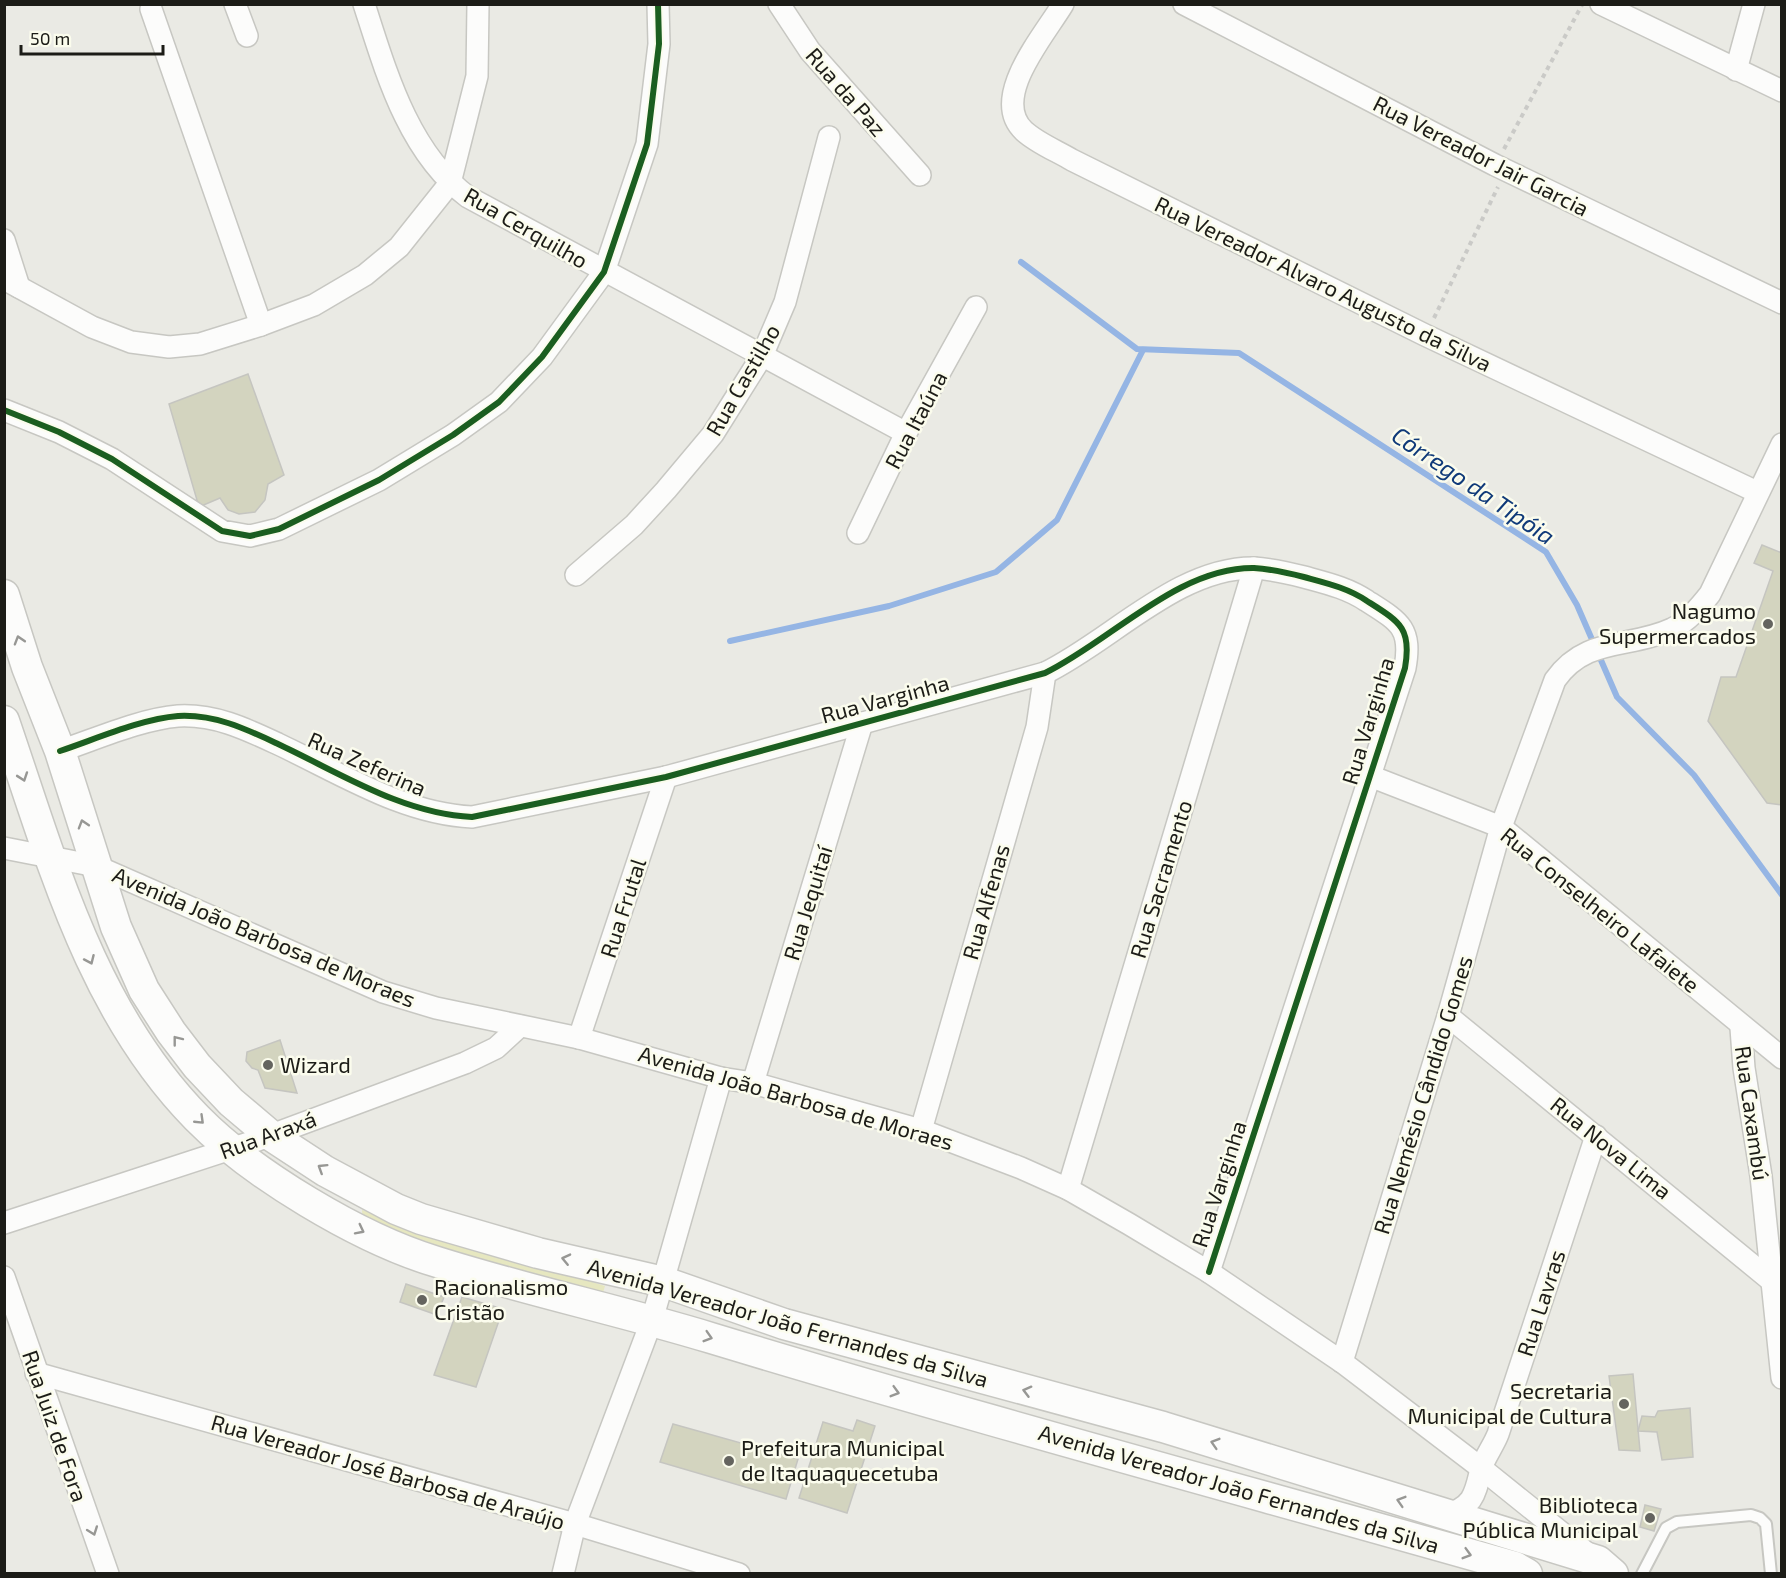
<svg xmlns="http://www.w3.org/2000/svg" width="1786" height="1578" viewBox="0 0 1786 1578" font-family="'Exo 2',sans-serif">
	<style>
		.green { fill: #e6e7c0 }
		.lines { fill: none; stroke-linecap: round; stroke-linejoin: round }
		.stream { stroke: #95b5e4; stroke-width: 6 }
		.building { fill: #d3d4bf; stroke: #c5c5c0; stroke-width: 1.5 }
		.lane-casing { stroke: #c7c7c2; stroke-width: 14 }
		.street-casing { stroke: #c7c7c2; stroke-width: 24 }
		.secondary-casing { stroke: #c7c7c2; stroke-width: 33 }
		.path { stroke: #cacac7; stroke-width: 4; stroke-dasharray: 4.5 4.5; stroke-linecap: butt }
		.lane { stroke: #fcfcfb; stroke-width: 10 }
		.street { stroke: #fcfcfb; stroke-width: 21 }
		.secondary { stroke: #fcfcfb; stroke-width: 30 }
		.cycleway-casing { stroke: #fbfced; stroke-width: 10 }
		.cycleway { stroke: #1b5e20; stroke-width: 6 }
		.oneway { stroke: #979794 }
		.poi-dot { fill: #64645f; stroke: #fbfced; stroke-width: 2 }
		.labels { text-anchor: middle; stroke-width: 5; stroke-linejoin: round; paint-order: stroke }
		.street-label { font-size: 22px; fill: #1c1c17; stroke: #fbfced }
		.poi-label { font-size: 22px; fill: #1c1c17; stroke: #fbfced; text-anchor: end }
		.water-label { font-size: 24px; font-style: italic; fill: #103a79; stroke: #fbfced }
	</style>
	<rect width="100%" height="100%" fill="#eaeae4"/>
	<path class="green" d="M 362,1210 L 605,1286 L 602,1296 L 363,1223 Z"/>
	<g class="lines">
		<g class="stream">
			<path d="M 1021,262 L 1137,349 L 1239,353 L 1546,552 L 1577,605 L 1617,697 L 1694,775 L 1782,895"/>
			<path d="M 730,641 L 889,606 L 996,572 L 1057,520 L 1143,350"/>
		</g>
	</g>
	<g class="building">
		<path d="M 248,374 L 284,475 L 268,484 L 265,500 L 255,512 L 239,514 L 228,510 L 220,498 L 199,507 L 169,404 Z"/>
		<path d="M 1762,545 L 1782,553 L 1782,805 L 1767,803 L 1708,721 L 1721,677 L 1736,677 L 1773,571 L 1754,563 Z"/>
		<path d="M 280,1040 L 297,1093 L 265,1088 L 258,1070 L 252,1068 L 246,1061 L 247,1052 Z"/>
		<path d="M 406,1284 L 444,1297 L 437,1315 L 400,1302 Z"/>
		<path d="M 462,1297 L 503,1309 L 476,1387 L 434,1375 Z"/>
		<path d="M 1633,1374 L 1640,1451 L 1619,1450 L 1609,1376 Z"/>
		<path d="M 1690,1408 L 1693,1457 L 1662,1460 L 1657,1432 L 1638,1431 L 1642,1416 L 1655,1417 L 1658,1411 Z"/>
		<path d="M 857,1420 L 875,1426 L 847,1513 L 799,1498 L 823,1422 L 853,1431 Z"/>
		<path d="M 673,1424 L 798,1459 L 786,1499 L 660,1462 Z"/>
		<path d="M 1645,1505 L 1661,1509 L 1654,1531 L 1640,1527 Z"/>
	</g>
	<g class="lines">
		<defs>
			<path id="lane" d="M 1642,1574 L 1666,1528 L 1677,1522 L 1751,1515 L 1760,1518 L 1766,1524 L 1771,1574"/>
			<g id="street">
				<path d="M 235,4 L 247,36"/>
				<path d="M 364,4 C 386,72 408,152 468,197 L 906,433"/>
				<path d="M 779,4 L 810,51 L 920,175"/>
				<path d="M 1063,4 C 1044,36 989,98 1024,131 C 1037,143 1057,151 1072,160 L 1425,335 L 1757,492"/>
				<path d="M 1184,4 L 1495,165 L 1782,303"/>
				<path d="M 1601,4 L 1782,91"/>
				<path d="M 151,9 L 261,325"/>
				<path d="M 1736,70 L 1754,4"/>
				<path d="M 4,240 L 19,287"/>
				<path d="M 4,279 L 92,327 L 131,342 L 169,347 L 200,344 L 261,325 L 314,305 L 365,275 L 399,247 L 450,183 L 477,76 L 478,4"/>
				<path d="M 4,410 L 59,432 L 112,459 L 222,531 L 250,536 L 279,529 L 379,480 L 453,435 L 499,402 L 542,357 L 604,272 L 647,144 L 659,44 L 658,4"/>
				<path d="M 858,533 L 906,433 L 976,307"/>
				<path d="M 576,575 L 634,525 L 666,490 L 713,434 L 762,356 L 785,302 L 829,137"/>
				<path d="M 60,751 C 96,739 141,719 178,716 C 215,714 246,729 278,744 C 340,773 403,814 472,817 L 666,777 L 1045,673 C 1111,641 1178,567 1254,568 C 1271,569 1288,573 1304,577 C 1326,583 1348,588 1367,601 C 1400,622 1412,628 1405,668 L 1209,1272"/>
				<path d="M 1370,776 L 1501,827 L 1782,1058"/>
				<path d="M 4,848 L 96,866 L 383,992 L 436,1008 L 579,1038 L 721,1078 L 753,1083 L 921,1130 L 1021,1168 L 1068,1189 L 1129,1224 L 1209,1272 L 1342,1362 L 1481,1468 L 1588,1554"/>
				<path d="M 1448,1016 L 1773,1282"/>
				<path d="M 1741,1028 L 1744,1068 L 1761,1176 L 1782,1378"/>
				<path d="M 579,1038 L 666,777"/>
				<path d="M 753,1083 L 862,723"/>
				<path d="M 921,1130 L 1037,727 L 1045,673"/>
				<path d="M 1068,1189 L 1254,568"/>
				<path d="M 4,1223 L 258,1140 L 465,1063 L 496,1048 L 520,1026"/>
				<path d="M 4,1277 L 108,1574"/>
				<path d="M 1342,1362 L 1448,1016 L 1501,827 L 1555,680 C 1586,636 1629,649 1672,629 C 1688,621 1699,608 1710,594 L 1782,444"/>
				<path d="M 36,1373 L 575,1524 L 739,1574"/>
				<path d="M 1446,1515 C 1474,1506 1475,1494 1481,1469 C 1484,1458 1494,1445 1498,1434 L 1596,1136"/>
				<path d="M 563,1574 L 575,1524 L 652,1320 L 721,1078"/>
			</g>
			<g id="secondary">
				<path d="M 4,595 L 27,667 L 60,751 L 116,927 L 144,990 L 171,1032 L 197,1066 L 231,1102 L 270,1135 L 325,1171 L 396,1209 L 421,1219 L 538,1253 L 664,1282 L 784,1324 L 1163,1427 L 1598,1561 L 1613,1574"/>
				<path d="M 4,721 C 52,861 91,1010 197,1118 C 252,1174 359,1238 434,1261 C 525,1290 619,1310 711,1338 C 978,1419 1247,1491 1515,1567 L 1527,1574"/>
			</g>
		</defs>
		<use href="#lane" class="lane-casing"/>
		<use href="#street" class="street-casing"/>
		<use href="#secondary" class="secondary-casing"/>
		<g class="path">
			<path d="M 1504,149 L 1582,5"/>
			<path d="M 1434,318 L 1498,187"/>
		</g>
		<use href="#lane" class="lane"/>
		<use href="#street" class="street"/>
		<use href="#secondary" class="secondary"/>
		<defs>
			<g id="cycleway">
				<path d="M 4,410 L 59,432 L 112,459 L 222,531 L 250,536 L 279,529 L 379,480 L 453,435 L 499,402 L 542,357 L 604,272 L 647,144 L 659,44 L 658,4"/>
				<path d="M 60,751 C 96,739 141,719 178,716 C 215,714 246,729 278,744 C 340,773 403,814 472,817 L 666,777 L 1045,673 C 1111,641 1178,567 1254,568 C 1271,569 1288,573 1304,577 C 1326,583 1348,588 1367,601 C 1400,622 1412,628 1405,668 L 1209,1272"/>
			</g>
		</defs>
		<use href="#cycleway" class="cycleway-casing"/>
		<use href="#cycleway" class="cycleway"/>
	</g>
	<defs><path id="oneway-chevron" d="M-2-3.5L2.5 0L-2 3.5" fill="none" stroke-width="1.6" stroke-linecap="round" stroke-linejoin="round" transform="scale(1.5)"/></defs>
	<g class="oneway">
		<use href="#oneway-chevron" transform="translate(19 640) rotate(-107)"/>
		<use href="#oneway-chevron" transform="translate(23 777) rotate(71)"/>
		<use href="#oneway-chevron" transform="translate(83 824) rotate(-107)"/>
		<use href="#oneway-chevron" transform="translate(90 960) rotate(66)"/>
		<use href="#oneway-chevron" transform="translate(177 1040) rotate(-128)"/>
		<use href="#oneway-chevron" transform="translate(200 1120) rotate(44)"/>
		<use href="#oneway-chevron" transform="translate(322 1168) rotate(-148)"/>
		<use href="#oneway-chevron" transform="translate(360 1230) rotate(27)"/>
		<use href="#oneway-chevron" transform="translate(566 1259) rotate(-167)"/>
		<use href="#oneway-chevron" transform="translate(708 1337) rotate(17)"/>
		<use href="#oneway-chevron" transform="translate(1027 1391) rotate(-165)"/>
		<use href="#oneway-chevron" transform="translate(895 1392) rotate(16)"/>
		<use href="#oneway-chevron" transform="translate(1215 1443) rotate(-163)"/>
		<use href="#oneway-chevron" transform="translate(1401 1501) rotate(-163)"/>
		<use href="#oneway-chevron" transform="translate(93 1531) rotate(70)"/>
		<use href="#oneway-chevron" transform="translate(1467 1554) rotate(16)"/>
	</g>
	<g class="poi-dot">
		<circle cx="1768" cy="624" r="6"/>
		<circle cx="268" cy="1065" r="6"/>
		<circle cx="422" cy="1300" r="6"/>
		<circle cx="1624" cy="1404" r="6"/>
		<circle cx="729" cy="1461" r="6"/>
		<circle cx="1650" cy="1518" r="6"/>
	</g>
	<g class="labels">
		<g class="street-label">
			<text transform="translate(846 92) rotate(49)" y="8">Rua da Paz</text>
			<text transform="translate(1481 156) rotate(27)" y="8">Rua Vereador Jair Garcia</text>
			<text transform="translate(526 228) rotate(30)" y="8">Rua Cerquilho</text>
			<text transform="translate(1323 284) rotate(26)" y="8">Rua Vereador Alvaro Augusto da Silva</text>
			<text transform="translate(743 380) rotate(-60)" y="8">Rua Castilho</text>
			<text transform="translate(916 420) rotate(-62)" y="8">Rua Itaúna</text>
			<text transform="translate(885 699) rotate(-15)" y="8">Rua Varginha</text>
			<text transform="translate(1368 721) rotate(-73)" y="8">Rua Varginha</text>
			<text transform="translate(367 764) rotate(24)" y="8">Rua Zeferina</text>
			<text transform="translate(1161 879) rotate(-73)" y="8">Rua Sacramento</text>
			<text transform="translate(986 902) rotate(-74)" y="8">Rua Alfenas</text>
			<text transform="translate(808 903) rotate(-73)" y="8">Rua Jequitaí</text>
			<text transform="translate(623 908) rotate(-72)" y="8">Rua Frutal</text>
			<text transform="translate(1600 910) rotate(39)" y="8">Rua Conselheiro Lafaiete</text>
			<text transform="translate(264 937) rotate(23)" y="8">Avenida João Barbosa de Moraes</text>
			<text transform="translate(1423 1095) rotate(-73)" y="8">Rua Nemésio Cândido Gomes</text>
			<text transform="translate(796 1098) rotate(16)" y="8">Avenida João Barbosa de Moraes</text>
			<text transform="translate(1752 1113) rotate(82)" y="8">Rua Caxambú</text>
			<text transform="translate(268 1135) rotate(-20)" y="8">Rua Araxá</text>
			<text transform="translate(1611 1148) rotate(39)" y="8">Rua Nova Lima</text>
			<text transform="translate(1219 1184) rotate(-72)" y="8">Rua Varginha</text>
			<text transform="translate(1541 1303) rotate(-72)" y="8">Rua Lavras</text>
			<text transform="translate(788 1323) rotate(16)" y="8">Avenida Vereador João Fernandes da Silva</text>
			<text transform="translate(55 1426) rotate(71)" y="8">Rua Juiz de Fora</text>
			<text transform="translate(388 1472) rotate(16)" y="8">Rua Vereador José Barbosa de Araújo</text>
			<text transform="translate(1239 1489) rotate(16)" y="8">Avenida Vereador João Fernandes da Silva</text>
		</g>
		<g class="poi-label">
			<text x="1756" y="619">Nagumo<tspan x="1756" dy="25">Supermercados</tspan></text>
			<text x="280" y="1073" text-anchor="start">Wizard</text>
			<text x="434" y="1295" text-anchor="start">Racionalismo<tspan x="434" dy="25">Cristão</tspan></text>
			<text x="1612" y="1399">Secretaria<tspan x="1612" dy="25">Municipal de Cultura</tspan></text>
			<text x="741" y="1456" text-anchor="start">Prefeitura Municipal<tspan x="741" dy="25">de Itaquaquecetuba</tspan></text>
			<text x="1638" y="1513">Biblioteca<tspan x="1638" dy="25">Pública Municipal</tspan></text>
		</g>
		<g class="water-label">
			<text transform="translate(1473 486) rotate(34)" y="8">Córrego da Tipóia</text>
		</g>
	</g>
	<rect width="1786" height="1578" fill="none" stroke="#1c1c17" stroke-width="12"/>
	<path d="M21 45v9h142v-9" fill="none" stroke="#1c1c17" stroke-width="3"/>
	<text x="30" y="45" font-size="18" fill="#1c1c17" stroke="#fbfced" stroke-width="4.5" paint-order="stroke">50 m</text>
</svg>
